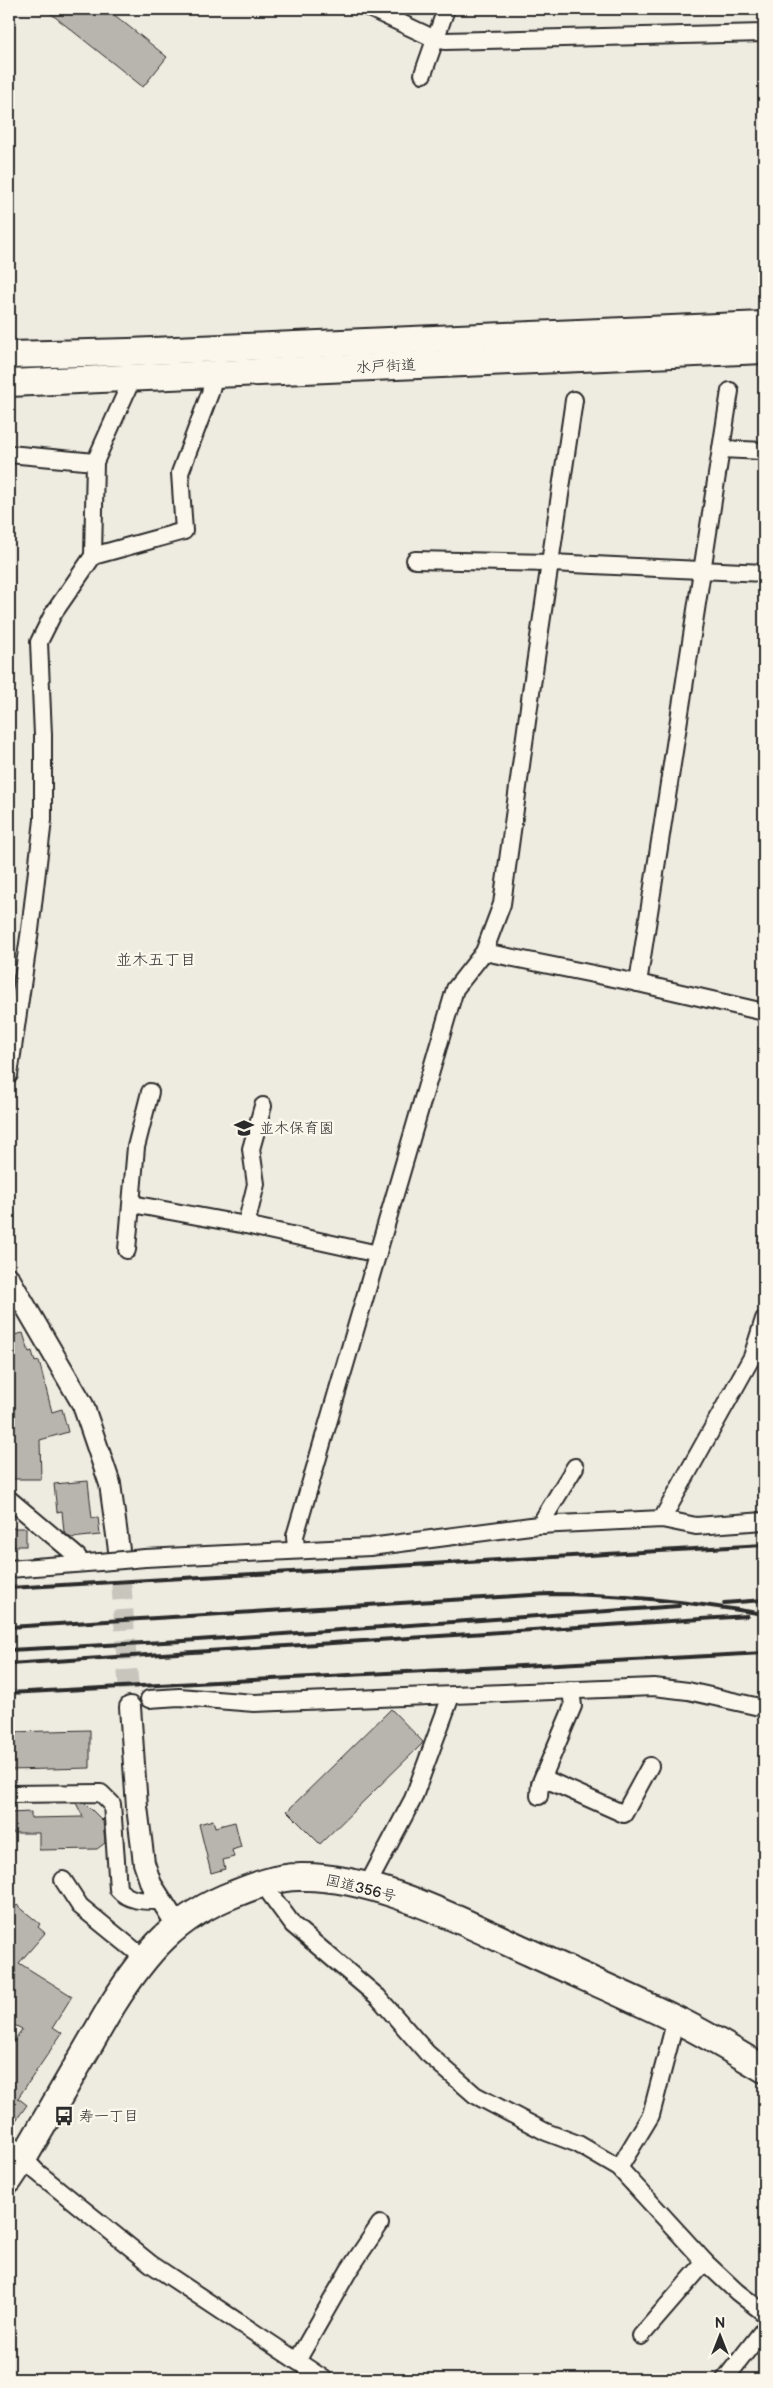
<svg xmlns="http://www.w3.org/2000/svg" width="773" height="2388" viewBox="0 0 773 2388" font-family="'Balsamiq Sans','Klee One',sans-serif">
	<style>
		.building { fill: #b8b5ae; stroke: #2b2b2b }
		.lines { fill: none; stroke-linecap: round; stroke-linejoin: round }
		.tertiary-tunnel { stroke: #c7c5bc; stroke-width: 20; stroke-dasharray: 20 10; stroke-linecap: butt }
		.minor-casing { stroke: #2b2b2b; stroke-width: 20 }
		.tertiary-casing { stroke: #2b2b2b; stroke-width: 24 }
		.trunk-casing { stroke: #2b2b2b; stroke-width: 30 }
		.minor { stroke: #fbf7ec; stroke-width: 16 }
		.tertiary { stroke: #fbf7ec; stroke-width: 20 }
		.trunk { stroke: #fbf7ec; stroke-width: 26 }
		.rail { stroke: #2b2b2b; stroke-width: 4 }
		.minor-bridge-casing { stroke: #2b2b2b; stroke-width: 20; stroke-linecap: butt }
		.minor-bridge { stroke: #fbf7ec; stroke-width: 16 }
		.labels { text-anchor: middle; stroke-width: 5; stroke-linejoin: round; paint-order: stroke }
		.street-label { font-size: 15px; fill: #2b2b2b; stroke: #fbf7ec }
		.poi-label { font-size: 15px; fill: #2b2b2b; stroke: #fbf7ec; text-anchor: start }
		.neighbourhood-label { font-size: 16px; fill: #2b2b2b; stroke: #fbf7ec }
	</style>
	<rect width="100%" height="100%" fill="#eeebe0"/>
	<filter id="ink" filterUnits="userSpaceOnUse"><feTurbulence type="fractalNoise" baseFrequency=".02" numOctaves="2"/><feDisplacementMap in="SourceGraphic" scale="10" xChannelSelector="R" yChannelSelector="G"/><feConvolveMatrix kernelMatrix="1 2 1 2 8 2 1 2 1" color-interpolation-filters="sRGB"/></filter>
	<g filter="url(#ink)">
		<g class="building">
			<path d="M 45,9 L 107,9 L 167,57 L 143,87 Z"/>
			<path d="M 23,1333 L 29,1352 L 32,1351 L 35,1362 L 39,1361 L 52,1412 L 62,1409 L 68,1432 L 40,1440 L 41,1479 L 9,1479 L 9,1336 Z"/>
			<path d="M 88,1481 L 92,1518 L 98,1517 L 100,1535 L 71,1538 L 64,1532 L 62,1511 L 57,1512 L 54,1484 Z"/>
			<rect x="9" y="1528" width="17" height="18"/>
			<path d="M 391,1709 L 423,1742 L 422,1744 L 320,1844 L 287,1811 Z"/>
			<path d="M 90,1730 L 90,1768 L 9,1770 L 9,1732 Z"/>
			<path d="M 76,1803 L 85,1803 L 103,1821 L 105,1843 L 97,1849 L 39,1850 L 39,1833 L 9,1833 L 9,1813 L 31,1812 L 31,1818 L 83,1817 Z"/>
			<path d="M 213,1820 L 215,1827 L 235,1822 L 241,1847 L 232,1850 L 234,1857 L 223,1860 L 225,1869 L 211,1873 L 199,1824 Z"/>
			<path d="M 17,1905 L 40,1924 L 38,1927 L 45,1933 L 19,1963 L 72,1996 L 53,2027 L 62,2033 L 18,2098 L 27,2105 L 9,2130 L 9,2049 L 22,2029 L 9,2022 L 9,1914 Z"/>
		</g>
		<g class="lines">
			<path class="tertiary-tunnel" d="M 119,1550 L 130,1707"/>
			<defs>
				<g id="minor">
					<path d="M 371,9 L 435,39 L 445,41 L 764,33"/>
					<path d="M 423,74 L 446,9"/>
					<path d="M 721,449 L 764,451"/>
					<path d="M 9,454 L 95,462"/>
					<path d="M 93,556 L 184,531 L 180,473 L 210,393 L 215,373"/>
					<path d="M 415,560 L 551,563 L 764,573"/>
					<path d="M 484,952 L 638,983 L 764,1012"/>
					<path d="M 638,983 L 730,391"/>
					<path d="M 9,1075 L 30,930 L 43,820 L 43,735 L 39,642 L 53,614 L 93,556 L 95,462 L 133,377"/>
					<path d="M 132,1204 L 246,1225 L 378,1254"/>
					<path d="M 246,1225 L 256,1184 L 251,1149 L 263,1106"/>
					<path d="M 127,1250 L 136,1147 L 150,1092"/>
					<path d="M 9,1499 L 78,1557 L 79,1563"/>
					<path d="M 662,1519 L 752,1357 L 764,1319"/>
					<path d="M 544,1525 L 544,1518 L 575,1467"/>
					<path d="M 296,1550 L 295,1536 L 455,989 L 484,952 L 502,904 L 532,685 L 574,400"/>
					<path d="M 145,1558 L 370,1547 L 538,1525 L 662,1519 L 696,1526 L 764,1521"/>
					<path d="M 9,1569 L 100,1562"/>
					<path d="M 149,1699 L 179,1697 L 254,1703 L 654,1687 L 688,1691 L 764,1708"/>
					<path d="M 543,1778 L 624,1814 L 650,1766"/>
					<path d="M 9,1794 L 101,1793 L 112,1804 L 118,1889 C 129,1902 146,1901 161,1901"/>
					<path d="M 539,1796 L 540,1784 L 573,1706 L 571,1690"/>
					<path d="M 63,1880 L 80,1906 L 144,1958"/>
					<path d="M 262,1883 L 293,1925 L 378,1997 L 427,2053 L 475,2095 L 546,2132 L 578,2144 L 619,2168 L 705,2262 L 737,2292 L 764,2313"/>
					<path d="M 367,1886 L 413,1799 L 451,1696"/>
					<path d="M 9,2143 L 37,2172 L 151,2264 L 324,2379"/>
					<path d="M 619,2168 L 651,2115 L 676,2019"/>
					<path d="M 641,2336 L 705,2262"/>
					<path d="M 297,2361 L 349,2270 L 380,2224"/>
					<path d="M 725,2379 L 764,2329"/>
				</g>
				<g id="tertiary">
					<path d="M 9,1278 L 83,1405 L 110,1484 L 119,1550"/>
					<path d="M 130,1707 L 137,1807 L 144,1863 L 151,1884 L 177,1925"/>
				</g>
				<g id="trunk">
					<path d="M 9,355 L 129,352 L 764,325"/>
					<path d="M 9,383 L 764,350"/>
					<path d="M 9,2180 L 23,2159 L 113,2004 C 145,1953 176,1916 234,1894 C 254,1886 276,1877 299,1877 C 376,1875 462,1922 531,1953 C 579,1975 628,1996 675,2019 C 706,2034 735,2052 764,2069"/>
				</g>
			</defs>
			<use href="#minor" class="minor-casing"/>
			<use href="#tertiary" class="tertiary-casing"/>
			<use href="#trunk" class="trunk-casing"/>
			<use href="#minor" class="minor"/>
			<use href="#tertiary" class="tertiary"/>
			<use href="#trunk" class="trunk"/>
			<g class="rail">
				<path d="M 9,1588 L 764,1545"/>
				<path d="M 724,1603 L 764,1600"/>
				<path d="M 9,1627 L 548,1594 C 621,1594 692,1602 764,1614"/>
				<path d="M 9,1650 L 183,1641 L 679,1606"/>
				<path d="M 9,1664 L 747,1616"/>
				<path d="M 9,1693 L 764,1653"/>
			</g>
			<defs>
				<path id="minor-bridge" d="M 100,1562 L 145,1558"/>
			</defs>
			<use href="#minor-bridge" class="minor-bridge-casing"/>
			<use href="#minor-bridge" class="minor-bridge"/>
		</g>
	</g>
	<defs>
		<symbol id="school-bare" viewBox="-9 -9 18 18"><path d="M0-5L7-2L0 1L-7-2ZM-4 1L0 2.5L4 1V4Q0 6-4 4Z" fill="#2b2b2b" stroke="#fbf7ec" stroke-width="2.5" paint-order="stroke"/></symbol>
		<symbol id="bus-bare" viewBox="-9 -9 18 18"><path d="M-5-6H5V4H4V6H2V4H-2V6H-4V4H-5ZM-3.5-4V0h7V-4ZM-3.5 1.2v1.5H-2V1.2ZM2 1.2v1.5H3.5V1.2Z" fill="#2b2b2b" stroke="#fbf7ec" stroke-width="2.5" paint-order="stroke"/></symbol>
	</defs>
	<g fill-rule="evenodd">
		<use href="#school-bare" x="230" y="1114" width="28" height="28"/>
		<use href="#bus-bare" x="50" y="2102" width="28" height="28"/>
	</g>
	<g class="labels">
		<g class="street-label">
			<text transform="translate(386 366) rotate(-3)" y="5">水戸街道</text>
			<text transform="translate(361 1888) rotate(14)" y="5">国道356号</text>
		</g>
		<g class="poi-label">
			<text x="259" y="1133">並木保育園</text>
			<text x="79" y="2121">寿一丁目</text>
		</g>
		<g class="neighbourhood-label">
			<text x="156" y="965">並木五丁目</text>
		</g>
	</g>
	<rect width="773" height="2388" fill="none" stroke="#fbf7ec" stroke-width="30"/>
	<rect x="15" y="15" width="743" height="2358" fill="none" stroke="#2b2b2b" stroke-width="2" filter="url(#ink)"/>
	<g transform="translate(720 2336)" stroke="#fbf7ec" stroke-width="4" paint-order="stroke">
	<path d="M0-4L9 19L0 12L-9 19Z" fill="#2b2b2b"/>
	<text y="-8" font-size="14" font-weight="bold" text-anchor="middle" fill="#2b2b2b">N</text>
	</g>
</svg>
